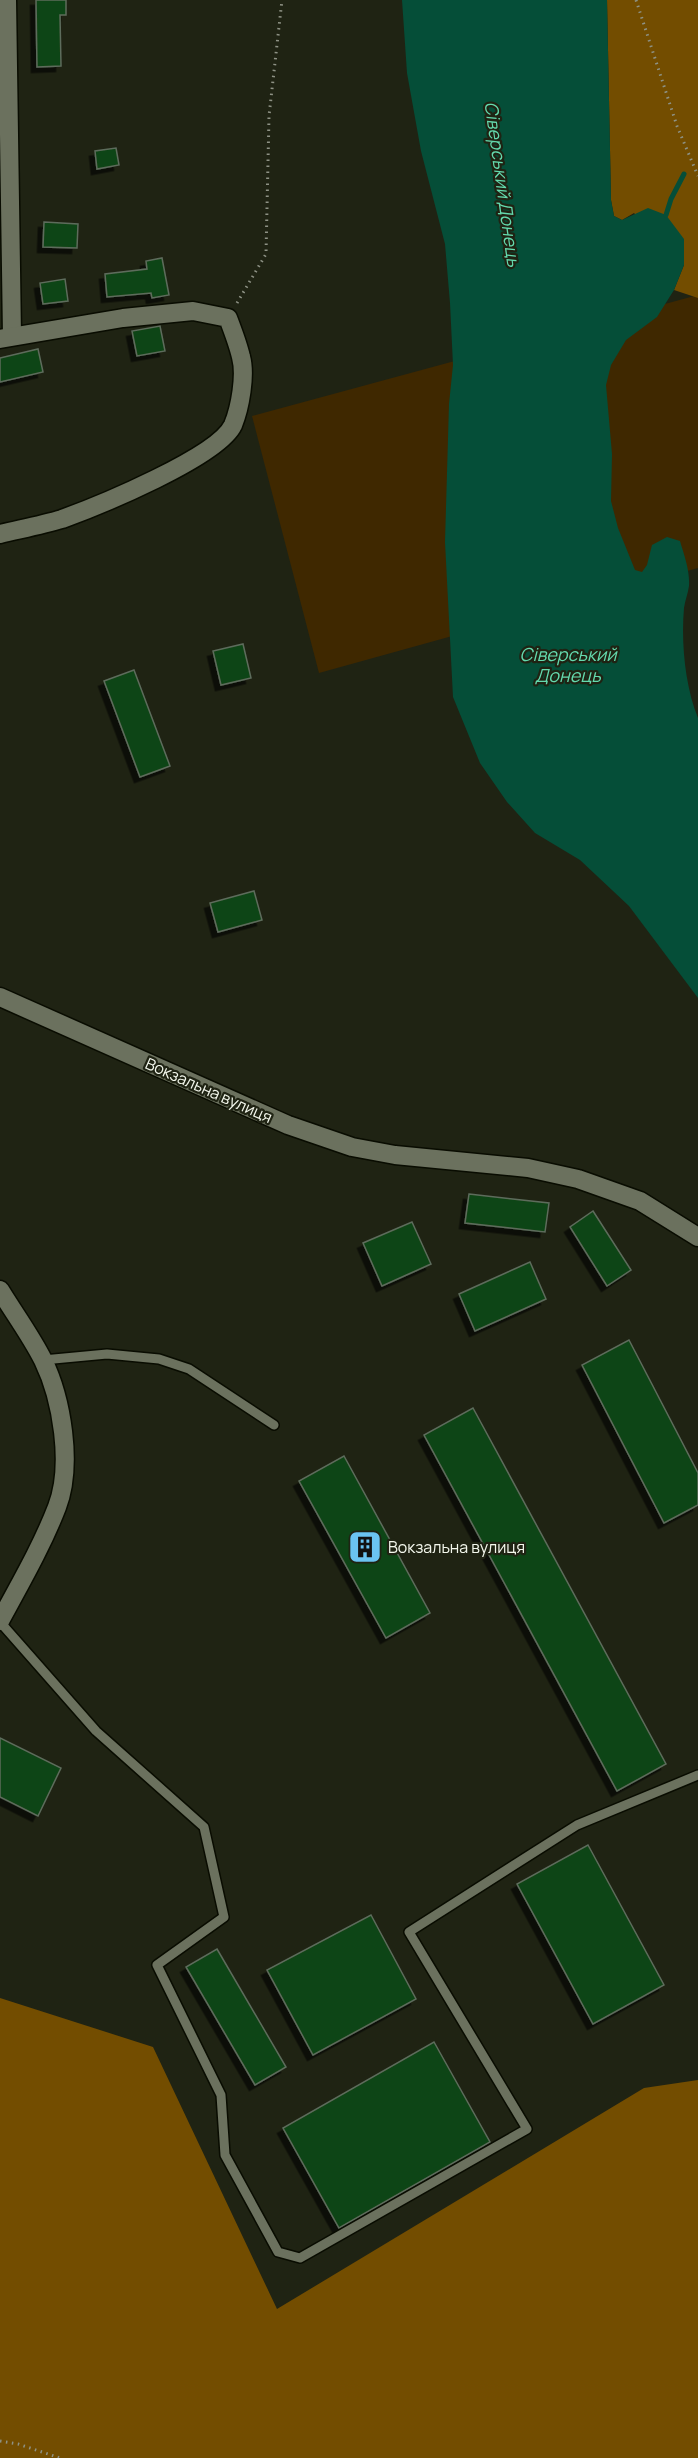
<svg xmlns="http://www.w3.org/2000/svg" width="698" height="2458" viewBox="0 0 698 2458" font-family="Manrope,sans-serif">
	<style>
		.green { fill: #3f2800 }
		.forest { fill: #734d00 }
		.water { fill: #054e38 }
		.lines { fill: none; stroke-linecap: round; stroke-linejoin: round }
		.stream { stroke: #054e38; stroke-width: 5 }
		.building { fill: #114414; stroke: #5d6c5c; stroke-width: 1.5; filter: url(#shadow) }
		.lane-casing { stroke: #090c01; stroke-width: 12 }
		.street-casing { stroke: #090c01; stroke-width: 21 }
		.path { stroke: #8e9285; stroke-width: 3; stroke-dasharray: 1.5 4.5; stroke-linecap: butt }
		.lane { stroke: #6b715e; stroke-width: 9 }
		.street { stroke: #6b715e; stroke-width: 18 }
		.labels { text-anchor: middle; stroke-width: 4.5; stroke-linejoin: round; paint-order: stroke }
		.street-label { font-size: 16px; fill: #f3f7ec; stroke: #1f2313 }
		.poi-label { font-size: 16px; fill: #f3f7ec; stroke: #1f2313; text-anchor: start }
		.water-label { font-size: 18px; font-style: italic; fill: #64daae; stroke: #1f2313 }
	</style>
	<defs>
		<filter id="shadow"><feDropShadow dx="-5.5" dy="5.5" stdDeviation="0" flood-color="#0009"/></filter>
	</defs>
	<rect width="100%" height="100%" fill="#1f2313"/>
	<path class="green" d="M 698,295 L 698,568 L 319,673 L 252,416 Z"/>
	<g class="forest">
		<path d="M 607,0 L 698,0 L 698,298 L 674,290 L 684,265 L 634,213 L 622,220 L 614,216 L 611,200 Z"/>
		<path d="M 0,1998 L 153,2047 L 277,2309 L 644,2088 L 698,2080 L 698,2458 L 0,2458 Z"/>
	</g>
	<path class="water" d="M 402,0 L 607,0 L 611,200 L 614,216 L 622,220 L 648,208 L 666,215 L 684,239 L 684,265 L 674,290 L 657,317 L 626,340 L 611,365 L 606,385 L 612,454 L 611,501 L 618,528 L 635,570 L 642,572 L 647,565 L 652,545 L 667,537 L 680,541 C 684,555 690,570 689,586 C 688,593 685,601 684,608 C 681,643 685,686 698,718 L 698,998 L 629,906 L 580,860 L 535,833 L 507,802 L 480,763 L 453,697 L 445,542 L 449,404 L 453,365 L 450,303 L 445,244 L 421,151 L 407,73 Z"/>
	<g class="lines">
		<path class="stream" d="M 666,215 L 671,199 L 684,174"/>
	</g>
	<g class="building">
		<path d="M 36,0 L 66,0 L 66,15 L 60,15 L 61,66 L 37,67 Z"/>
		<path d="M 116,148 L 119,165 L 97,169 L 95,151 Z"/>
		<path d="M 44,222 L 78,224 L 77,248 L 43,247 Z"/>
		<path d="M 162,258 L 169,295 L 152,298 L 151,293 L 107,297 L 105,274 L 147,269 L 146,261 Z"/>
		<path d="M 65,279 L 68,301 L 43,304 L 40,283 Z"/>
		<path d="M 160,326 L 165,351 L 137,356 L 132,331 Z"/>
		<path d="M 38,349 L 43,372 L 0,382 L 0,358 Z"/>
		<path d="M 243,644 L 251,678 L 221,685 L 213,651 Z"/>
		<path d="M 134,670 L 170,766 L 140,777 L 104,681 Z"/>
		<path d="M 254,891 L 262,920 L 218,932 L 210,903 Z"/>
		<path d="M 469,1194 L 549,1203 L 545,1232 L 465,1223 Z"/>
		<path d="M 593,1211 L 631,1270 L 607,1286 L 570,1227 Z"/>
		<path d="M 412,1222 L 431,1264 L 382,1286 L 363,1243 Z"/>
		<path d="M 530,1262 L 546,1299 L 475,1331 L 459,1294 Z"/>
		<path d="M 629,1340 L 698,1473 L 698,1505 L 664,1523 L 582,1365 Z"/>
		<path d="M 473,1408 L 666,1764 L 617,1791 L 424,1435 Z"/>
		<path d="M 344,1456 L 430,1613 L 386,1638 L 299,1481 Z"/>
		<path d="M 0,1738 L 61,1768 L 38,1816 L 0,1797 Z"/>
		<path d="M 588,1845 L 664,1985 L 593,2024 L 517,1884 Z"/>
		<path d="M 371,1915 L 416,1999 L 313,2055 L 267,1970 Z"/>
		<path d="M 217,1949 L 286,2067 L 255,2085 L 186,1967 Z"/>
		<path d="M 434,2042 L 490,2142 L 339,2228 L 283,2128 Z"/>
	</g>
	<g class="lines">
		<defs>
			<g id="lane">
				<path d="M 43,1360 L 107,1354 L 159,1359 L 189,1369 L 274,1425"/>
				<path d="M 0,1622 L 96,1731 L 204,1827 L 224,1917 L 157,1965 L 221,2095 L 225,2155 L 278,2252 L 300,2258 L 527,2129 L 409,1932 L 577,1825 L 698,1775"/>
			</g>
			<g id="street">
				<path d="M 7,0 L 12,336"/>
				<path d="M 0,339 L 123,318 L 193,311 L 228,318 C 233,331 238,344 241,357 C 246,375 240,408 233,425 C 218,457 98,506 62,519 C 42,525 21,529 0,534"/>
				<path d="M 0,997 L 288,1125 L 352,1147 L 395,1155 L 528,1168 L 578,1179 L 640,1201 L 698,1237"/>
				<path d="M 0,1290 C 14,1313 31,1336 43,1360 C 62,1399 73,1465 57,1507 C 42,1546 20,1584 0,1621"/>
			</g>
		</defs>
		<use href="#lane" class="lane-casing"/>
		<use href="#street" class="street-casing"/>
		<g class="path">
			<path d="M 636,0 L 677,126 L 698,176"/>
			<path d="M 237,303 L 266,254 L 269,116 L 282,0"/>
			<path d="M 0,2441 L 18,2444 L 60,2458"/>
		</g>
		<use href="#lane" class="lane"/>
		<use href="#street" class="street"/>
	</g>
	<defs>
		<symbol id="building-square" viewBox="-11 -11 22 22"><rect x="-9" y="-9" width="18" height="18" rx="4" fill="#6ac3f1" stroke="#1f2313"/><path d="M-4-6H4V6H1V3H-1V6H-4ZM-2.5-4.3h1.7v1.8h-1.7ZM.8-4.3h1.7v1.8H.8ZM-2.5-1h1.7V.8h-1.7ZM.8-1h1.7V.8H.8Z" fill="#111"/></symbol>
	</defs>
	<g fill-rule="evenodd">
		<use href="#building-square" x="346" y="1528" width="38" height="38"/>
	</g>
	<g class="labels">
		<g class="street-label">
			<text transform="translate(209 1090) rotate(24)" y="6">Вокзальна вулиця</text>
		</g>
		<g class="poi-label">
			<text x="388" y="1553">Вокзальна вулиця</text>
		</g>
		<g class="water-label">
			<text transform="translate(502 184) rotate(82)" y="6">Сіверський Донець</text>
			<text x="568" y="661">Сіверський<tspan x="568" dy="21">Донець</tspan></text>
		</g>
	</g>
</svg>
